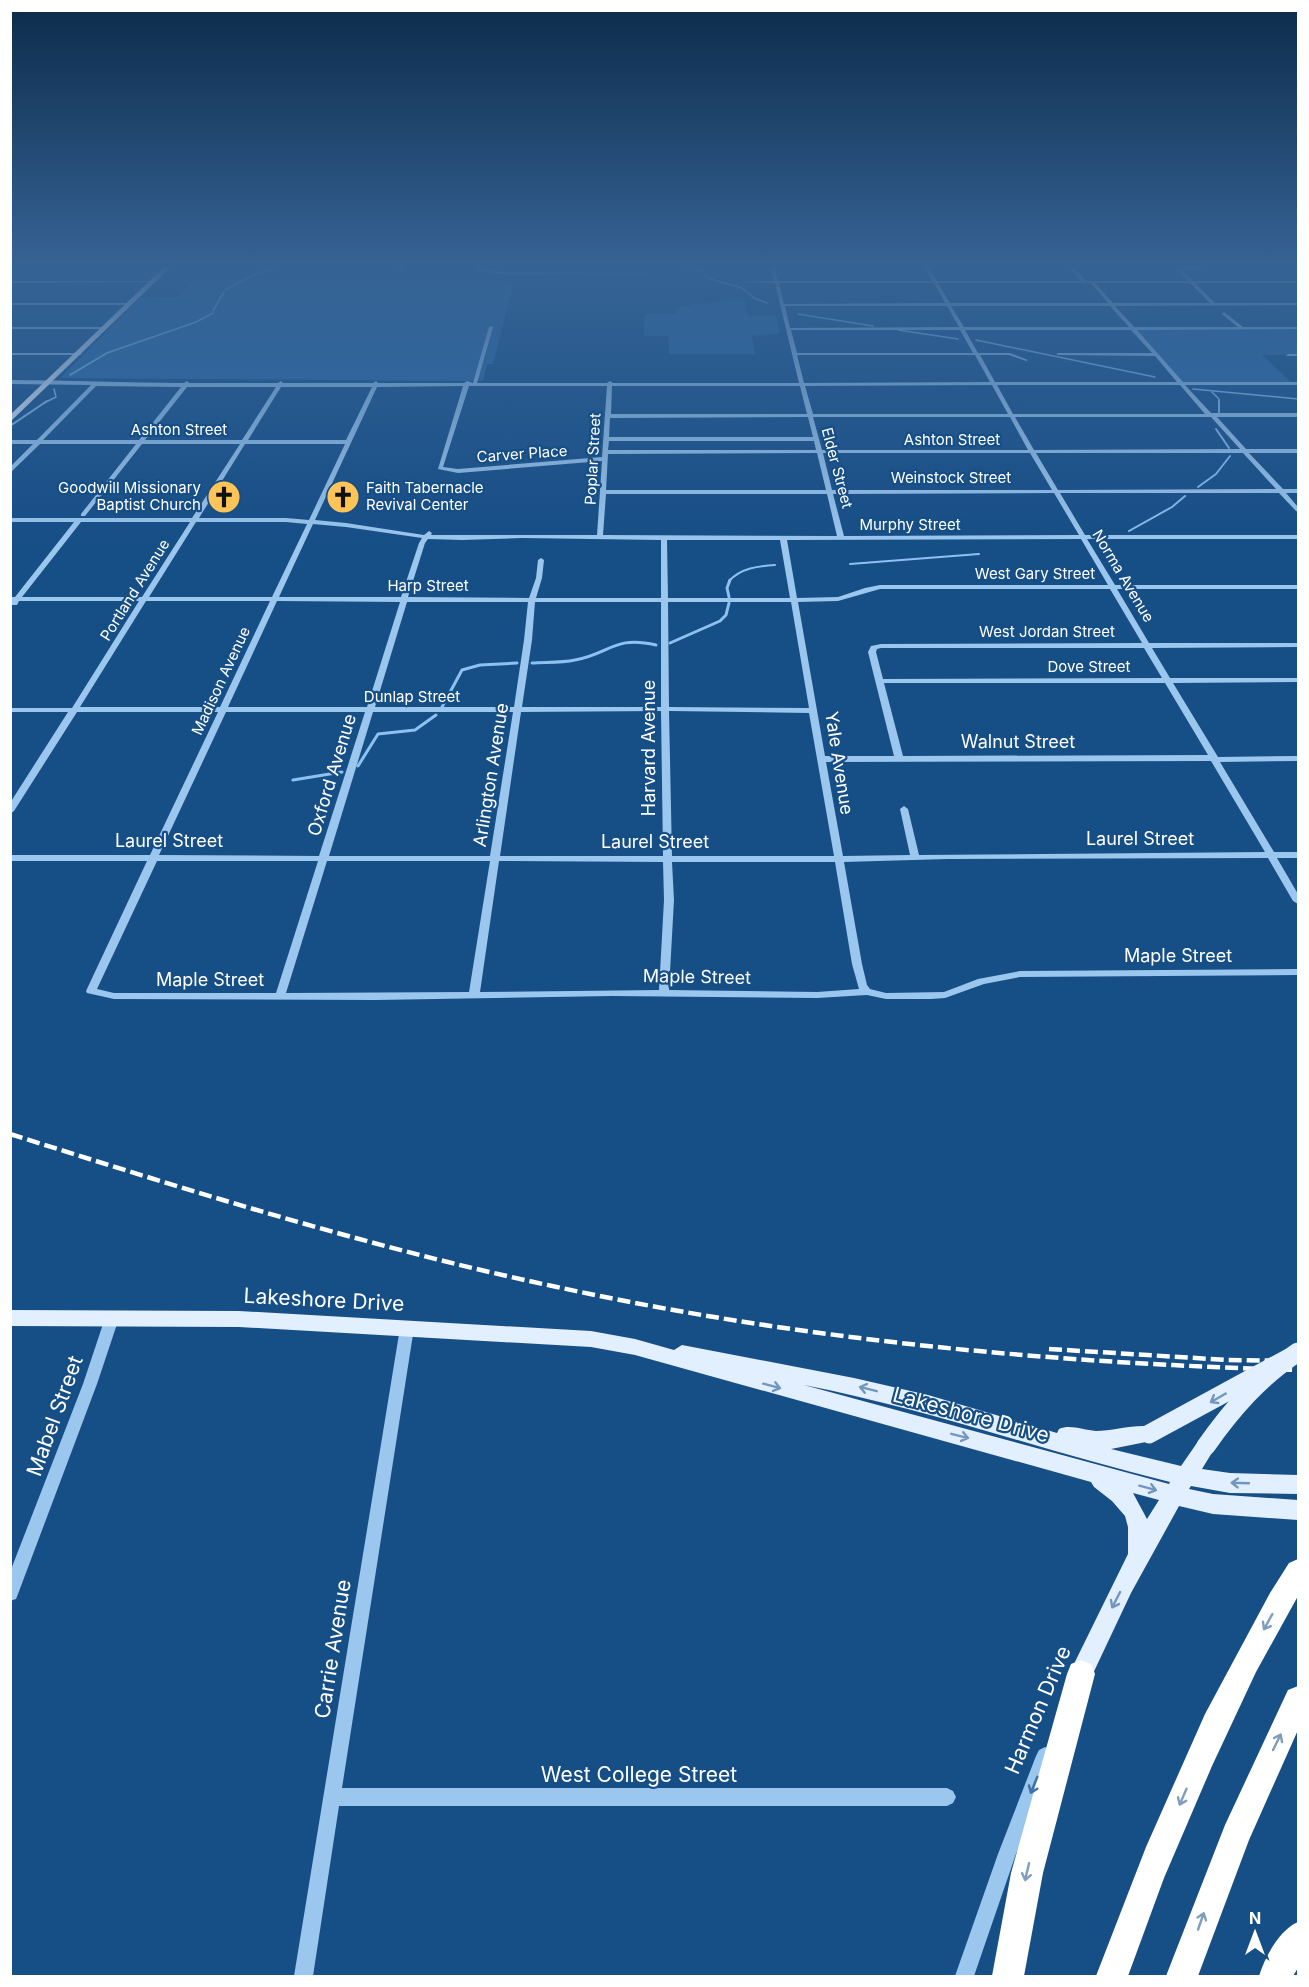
<svg xmlns="http://www.w3.org/2000/svg" width="1309" height="1987" viewBox="0 0 1309 1987" font-family="Inter,sans-serif">
	<style>
		.green { fill: #2968a4 }
		.lines { fill: none; stroke-linecap: round; stroke-linejoin: round }
		.stream-far2 { stroke: #8dc1f0; stroke-width: 1.5 }
		.stream-far1 { stroke: #8dc1f0; stroke-width: 2 }
		.stream { stroke: #8dc1f0; stroke-width: 3 }
		.minor { fill: #9bc6ee; fill-rule: evenodd }
		.major { fill: #e2efff; fill-rule: evenodd }
		.highway { fill: #fff; fill-rule: evenodd }
		.rail { stroke: #fff; stroke-width: 4.5; stroke-dasharray: 13 5; stroke-linecap: butt }
		.major-bridge { stroke: #e2efff; stroke-width: 19 }
		.oneway { stroke: #7296bc }
		.oneway2 { stroke: #7f9ebc }
		.oneway3 { stroke: #3e72a5 }
		.labels { text-anchor: middle; stroke-width: 4.5; stroke-linejoin: round; paint-order: stroke }
		.far-street-label { font-size: 15px; fill: #fff; stroke: #164e86 }
		.far-poi-label { font-size: 15px; fill: #fff; stroke: #164e86; text-anchor: end }
		.street-label { font-size: 18px; fill: #fff; stroke: #164e86 }
		.near-street-label { font-size: 21px; fill: #fff; stroke: #164e86 }
	</style>
	<rect width="100%" height="100%" fill="#164e86"/>
	<g class="green">
		<path d="M 195,279 L 514,281 L 493,364 L 487,364 L 483,381 L 60,378 L 140,298 L 179,297 Z"/>
		<path d="M 735,299 L 745,300 L 748,316 L 776,316 L 780,333 L 752,336 L 755,354 L 669,354 L 668,336 L 644,336 L 645,314 L 675,314 L 675,309 L 694,304 Z"/>
		<path d="M 1132,328 L 1298,328 L 1298,355 L 1262,355 L 1292,383 L 1180,383 Z"/>
	</g>
	<g class="lines">
		<g class="stream-far2">
			<path d="M 675,264 L 705,272 L 707,278 L 742,288 L 754,298 L 767,303"/>
			<path d="M 225,290 L 256,274 L 288,264"/>
			<path d="M 213,311 L 224,292"/>
			<path d="M 798,314 L 873,326"/>
			<path d="M 898,330 L 958,339"/>
			<path d="M 976,340 L 1155,377"/>
			<path d="M 70,375 L 107,353 L 196,322 L 213,313"/>
			<path d="M 1193,389 L 1298,399"/>
			<path d="M 1212,392 L 1219,399 L 1219,403"/>
			<path d="M 44,403 L 56,397 L 54,389"/>
		</g>
		<g class="stream-far1">
			<path d="M 1219,401 L 1219,412"/>
			<path d="M 10,426 L 47,401"/>
			<path d="M 1216,429 L 1229,448"/>
			<path d="M 1198,487 L 1216,474 L 1230,456"/>
			<path d="M 1129,531 L 1172,507 L 1185,496"/>
			<path d="M 850,564 L 979,554"/>
			<path d="M 729,581 C 741,568 758,566 775,565"/>
		</g>
		<g class="stream">
			<path d="M 729,597 L 727,588 L 730,580"/>
			<path d="M 670,643 L 720,621 L 726,615 L 729,603"/>
			<path d="M 532,663 C 546,662 561,663 575,660 C 610,654 614,635 656,645"/>
			<path d="M 442,707 L 462,670 L 480,665 L 517,663"/>
			<path d="M 358,766 L 378,734 L 415,730 L 436,715"/>
			<path d="M 293,780 L 342,772"/>
		</g>
		<g class="minor">
			<path d="M 10,264 L 15,264 L 10,267 Z"/>
			<path d="M 402,264 L 406,264 L 400,273 L 398,273 Z"/>
			<path d="M 474,264 L 478,264 L 481,269 L 501,272 L 666,273 L 501,274 L 478,271 Z"/>
			<path d="M 770,264 L 774,264 L 778,281 L 932,281 L 923,264 L 927,264 L 937,281 L 1081,281 L 1066,264 L 1071,264 L 1086,281 L 1188,281 L 1171,264 L 1176,264 L 1178,267 L 1213,264 L 1208,268 L 1181,269 L 1193,281 L 1298,281 L 1298,283 L 1195,283 L 1215,303 L 1298,303 L 1298,305 L 1115,306 L 1134,327 L 1238,327 L 1222,314 L 1224,312 L 1243,327 L 1298,327 L 1298,329 L 1137,330 L 1183,382 L 1298,382 L 1298,385 L 1185,385 L 1211,413 L 1298,413 L 1298,417 L 1217,417 L 1246,449 L 1298,449 L 1298,453 L 1249,453 L 1283,489 L 1298,489 L 1298,493 L 1286,493 L 1298,507 L 1298,512 L 1296,511 L 1279,493 L 1060,493 L 1085,535 L 1298,535 L 1298,539 L 1087,539 L 1115,585 L 1298,585 L 1298,589 L 1117,589 L 1149,643 L 1298,643 L 1298,647 L 1152,648 L 1170,678 L 1298,678 L 1298,682 L 1173,683 L 1218,757 L 1298,756 L 1298,761 L 1220,762 L 1274,852 L 1298,852 L 1298,858 L 1277,858 L 1298,894 L 1298,904 L 1293,901 L 1268,858 L 948,859 L 844,862 L 862,964 L 867,985 L 870,989 L 886,993 L 944,992 L 978,979 L 1020,971 L 1298,969 L 1298,975 L 1020,977 L 984,984 L 945,998 L 931,999 L 886,999 L 867,995 L 817,998 L 612,996 L 376,1000 L 114,999 L 87,993 L 86,991 L 147,861 L 10,861 L 10,855 L 150,855 L 218,712 L 77,712 L 14,811 L 10,814 L 10,803 L 68,712 L 10,712 L 10,708 L 72,708 L 139,601 L 19,601 L 17,605 L 11,605 L 10,597 L 15,597 L 74,522 L 10,522 L 10,518 L 192,518 L 240,444 L 142,444 L 85,516 L 81,516 L 81,514 L 136,444 L 40,444 L 10,473 L 10,467 L 33,444 L 10,444 L 10,440 L 37,440 L 91,385 L 10,384 L 10,380 C 69,380 125,383 184,383 L 187,381 L 189,383 L 278,383 L 281,381 L 283,383 L 373,383 L 376,381 L 378,383 L 464,383 L 467,381 L 473,383 L 489,327 L 491,326 L 493,327 L 477,383 L 607,383 L 610,381 L 613,383 L 799,383 L 775,283 L 732,282 L 774,281 ZM 779,283 L 934,283 L 945,303 L 784,304 ZM 938,283 L 1091,283 L 1108,303 L 950,303 ZM 1095,283 L 1190,283 L 1210,303 L 1113,303 ZM 785,306 L 947,306 L 959,327 L 790,328 ZM 951,306 L 1110,306 L 1129,327 L 964,327 ZM 791,330 L 960,330 L 973,353 L 797,353 ZM 965,330 L 1131,330 L 1152,353 L 1058,353 L 1056,354 L 1058,355 L 1155,356 L 1177,382 L 995,382 L 980,355 L 1009,355 L 1026,361 L 1028,360 L 1010,353 L 978,353 ZM 797,355 L 975,355 L 990,382 L 804,383 ZM 992,385 L 1008,414 L 813,414 L 805,386 ZM 997,385 L 1180,385 L 1205,414 L 1013,414 ZM 96,386 L 181,387 L 139,440 L 43,440 ZM 463,386 L 438,469 L 458,473 L 602,461 L 597,535 L 431,535 L 432,533 L 429,531 L 424,535 L 346,523 L 315,520 L 377,387 ZM 469,386 L 607,386 L 602,457 L 458,469 L 443,467 ZM 612,386 L 800,386 L 807,414 L 611,414 ZM 187,387 L 276,387 L 242,440 L 145,440 ZM 281,387 L 372,387 L 346,440 L 248,440 ZM 808,417 L 813,437 L 609,437 L 610,418 ZM 813,417 L 1010,417 L 1028,450 L 822,450 ZM 1015,417 L 1211,417 L 1240,449 L 1034,450 ZM 609,441 L 814,441 L 816,450 L 608,450 ZM 245,444 L 345,444 L 309,520 L 286,518 L 199,518 ZM 817,453 L 826,490 L 606,490 L 608,454 ZM 823,453 L 1030,453 L 1052,490 L 832,490 ZM 1036,453 L 1243,453 L 1276,489 L 1058,490 ZM 1054,493 L 1079,535 L 844,536 L 833,494 ZM 606,494 L 827,494 L 837,536 L 603,535 ZM 81,522 L 190,522 L 142,597 L 22,597 ZM 196,522 L 286,522 L 307,524 L 272,597 L 149,597 ZM 313,524 L 346,527 L 422,538 L 419,543 L 401,597 L 279,597 ZM 522,538 L 661,540 L 661,598 L 536,598 L 542,578 L 544,560 L 541,558 L 538,560 L 536,578 L 529,598 L 408,597 L 425,543 L 428,539 L 462,540 ZM 1081,539 L 1108,585 L 880,585 L 865,588 L 838,597 L 797,598 L 787,540 ZM 667,540 L 780,540 L 790,598 L 668,598 ZM 880,589 L 1110,589 L 1142,643 L 881,644 L 871,646 L 868,652 L 894,756 L 825,756 L 798,602 L 838,601 ZM 146,601 L 270,601 L 220,707 L 80,707 ZM 277,601 L 400,602 L 367,707 L 228,707 ZM 407,602 L 528,602 L 524,640 L 514,707 L 375,707 ZM 535,602 L 661,602 L 661,707 L 522,707 L 532,640 ZM 668,602 L 791,602 L 809,708 L 669,707 ZM 881,648 L 1144,648 L 1162,678 L 883,679 L 876,652 L 877,649 ZM 884,683 L 1165,683 L 1208,755 L 903,756 ZM 661,711 L 663,856 L 500,856 L 521,712 ZM 669,711 L 809,713 L 834,856 L 672,856 ZM 226,712 L 365,712 L 319,856 L 159,855 ZM 373,712 L 513,712 L 490,856 L 329,856 ZM 1211,761 L 1265,852 L 919,855 L 908,809 L 904,806 L 900,809 L 910,855 L 843,856 L 826,762 ZM 157,861 L 318,861 L 276,993 L 114,993 L 97,989 ZM 327,861 L 490,861 L 469,992 L 286,993 ZM 499,861 L 663,862 L 664,900 L 659,990 L 480,992 ZM 672,862 L 835,862 L 852,964 L 859,989 L 817,992 L 669,990 L 674,900 Z"/>
			<path d="M 10,281 L 153,281 L 155,282 L 10,283 Z"/>
			<path d="M 10,303 L 131,303 L 133,304 L 131,305 L 10,305 Z"/>
			<path d="M 10,327 L 106,327 L 108,328 L 106,329 L 10,329 Z"/>
			<path d="M 10,353 L 80,353 L 82,354 L 80,355 L 10,355 Z"/>
			<path d="M 1288,354 L 1298,354 L 1298,356 L 1286,356 Z"/>
			<path d="M 112,1313 L 117,1314 L 119,1318 L 97,1384 L 18,1594 L 16,1599 L 10,1601 L 10,1572 L 83,1384 L 105,1318 L 107,1314 Z"/>
			<path d="M 407,1322 L 412,1324 L 414,1328 L 342,1788 L 947,1788 L 953,1791 L 956,1797 L 953,1803 L 947,1806 L 339,1806 L 313,1976 L 294,1976 L 400,1328 L 402,1324 Z"/>
			<path d="M 1045,1747 L 1051,1750 L 1054,1756 L 1016,1854 L 974,1976 L 955,1976 L 998,1854 L 1036,1756 L 1039,1750 Z"/>
		</g>
		<g class="major">
			<path d="M 167,264 L 174,264 L 10,422 L 10,415 Z"/>
			<path d="M 10,1310 L 239,1311 L 591,1331 L 635,1339 L 674,1350 L 682,1345 L 854,1378 L 928,1395 L 1057,1433 L 1059,1429 C 1070,1424 1083,1430 1096,1431 C 1114,1431 1141,1422 1156,1428 L 1159,1434 L 1156,1440 L 1111,1449 L 1181,1466 L 1199,1440 L 1206,1437 L 1213,1440 L 1216,1446 L 1202,1469 L 1230,1473 L 1298,1475 L 1298,1494 L 1230,1493 L 1191,1486 L 1189,1489 L 1213,1494 L 1298,1500 L 1298,1520 L 1213,1514 L 1179,1506 L 1131,1593 L 1089,1682 L 1081,1686 L 1073,1682 L 1069,1674 L 1128,1554 L 1128,1527 L 1125,1516 L 1112,1501 L 1094,1487 L 1091,1482 L 635,1355 L 591,1347 L 239,1327 L 10,1326 ZM 804,1385 C 928,1409 1047,1452 1170,1482 L 1169,1484 ZM 1133,1493 L 1159,1500 L 1147,1519 Z"/>
		</g>
		<g class="highway">
			<path d="M 1298,1559 L 1298,1596 L 1256,1672 L 1212,1766 L 1164,1878 L 1128,1976 L 1096,1976 L 1146,1847 L 1205,1714 L 1270,1593 L 1289,1563 Z"/>
			<path d="M 1081,1660 L 1091,1664 L 1095,1674 L 1043,1873 L 1024,1976 L 992,1976 L 1011,1873 L 1067,1674 L 1071,1664 Z"/>
			<path d="M 1298,1686 L 1298,1730 L 1249,1840 L 1198,1976 L 1166,1976 L 1225,1825 L 1288,1690 Z"/>
			<path d="M 1298,1922 L 1298,1968 L 1293,1976 L 1259,1976 C 1265,1957 1279,1930 1298,1922 Z"/>
		</g>
		<g class="rail">
			<path d="M 10,1134 C 191,1191 371,1248 557,1287 C 801,1340 1049,1363 1298,1370"/>
			<path d="M 1049,1349 L 1228,1360 L 1298,1361"/>
		</g>
		<g class="major-bridge">
			<path d="M 1149,1434 L 1287,1359"/>
			<path d="M 1206,1446 C 1232,1409 1260,1377 1298,1352"/>
		</g>
	</g>
	<defs><path id="oneway-shaft" d="M-6 0H5M1.5-3L5.5 0L1.5 3" fill="none" stroke-width="1.6" stroke-linecap="round" stroke-linejoin="round" transform="scale(1.5)"/></defs>
	<g class="oneway">
		<use href="#oneway-shaft" transform="translate(772 1386) rotate(15)"/>
		<use href="#oneway-shaft" transform="translate(868 1389) rotate(-166)"/>
		<use href="#oneway-shaft" transform="translate(1218 1398) rotate(150)"/>
		<use href="#oneway-shaft" transform="translate(960 1436) rotate(14)"/>
		<use href="#oneway-shaft" transform="translate(1240 1483) rotate(-178)"/>
		<use href="#oneway-shaft" transform="translate(1148 1488) rotate(15)"/>
		<use href="#oneway-shaft" transform="translate(1116 1600) rotate(117)"/>
	</g>
	<g class="oneway2">
		<use href="#oneway-shaft" transform="translate(1268 1622) rotate(119)"/>
		<use href="#oneway-shaft" transform="translate(1277 1742) rotate(-64)"/>
		<use href="#oneway-shaft" transform="translate(1183 1797) rotate(113)"/>
		<use href="#oneway-shaft" transform="translate(1027 1872) rotate(103)"/>
		<use href="#oneway-shaft" transform="translate(1201 1921) rotate(-71)"/>
	</g>
	<use class="oneway3" href="#oneway-shaft" transform="translate(1034 1785) rotate(112)"/>
	<linearGradient id="sky" x2="0" y2="1"><stop stop-color="#0c2b4a"/><stop offset="0.49" stop-color="#366395"/><stop offset="1" stop-color="#366395" stop-opacity="0"/></linearGradient>
	<rect width="1309" height="542" fill="url(#sky)"/>
	<defs>
		<symbol id="church-disc" viewBox="-11 -11 22 22"><circle r="9.5" fill="#ffc458" stroke="#164e86"/><path d="M-1.2-6h2.4v3.5h3.3v2.4h-3.3V6h-2.4V-.1h-3.3v-2.4h3.3Z" fill="#111"/></symbol>
	</defs>
	<g fill-rule="evenodd">
		<use href="#church-disc" x="205" y="478" width="38" height="38"/>
		<use href="#church-disc" x="324" y="478" width="38" height="38"/>
	</g>
	<g class="labels">
		<g class="far-street-label">
			<text x="179" y="435">Ashton Street</text>
			<text x="952" y="445">Ashton Street</text>
			<text transform="translate(522 454) rotate(-4)" y="5">Carver Place</text>
			<text transform="translate(593 459) rotate(-87)" y="5">Poplar Street</text>
			<text transform="translate(837 468) rotate(75)" y="5">Elder Street</text>
			<text x="951" y="483">Weinstock Street</text>
			<text x="910" y="530">Murphy Street</text>
			<text x="1035" y="579">West Gary Street</text>
			<text transform="translate(1123 576) rotate(59)" y="5">Norma Avenue</text>
			<text x="428" y="591">Harp Street</text>
			<text transform="translate(135 590) rotate(-58)" y="5">Portland Avenue</text>
			<text x="1047" y="637">West Jordan Street</text>
			<text x="1089" y="672">Dove Street</text>
			<text transform="translate(221 681) rotate(-65)" y="5">Madison Avenue</text>
			<text x="412" y="702">Dunlap Street</text>
		</g>
		<g class="far-poi-label">
			<text x="201" y="493">Goodwill Missionary<tspan x="201" dy="17">Baptist Church</tspan></text>
			<text x="366" y="493" text-anchor="start">Faith Tabernacle<tspan x="366" dy="17">Revival Center</tspan></text>
		</g>
		<g class="street-label">
			<text x="1018" y="748">Walnut Street</text>
			<text transform="translate(649 748) rotate(-90)" y="6">Harvard Avenue</text>
			<text transform="translate(839 763) rotate(81)" y="6">Yale Avenue</text>
			<text transform="translate(332 775) rotate(-73)" y="6">Oxford Avenue</text>
			<text transform="translate(491 775) rotate(-81)" y="6">Arlington Avenue</text>
			<text x="1140" y="845">Laurel Street</text>
			<text x="169" y="847">Laurel Street</text>
			<text x="655" y="848">Laurel Street</text>
			<text x="1178" y="962">Maple Street</text>
			<text transform="translate(697 977) rotate(1)" y="6">Maple Street</text>
			<text x="210" y="986">Maple Street</text>
		</g>
		<g class="near-street-label">
			<text transform="translate(324 1300) rotate(3)" y="7">Lakeshore Drive</text>
			<text transform="translate(971 1415) rotate(15)" y="7">Lakeshore Drive</text>
			<text transform="translate(55 1416) rotate(-70)" y="7">Mabel Street</text>
			<text transform="translate(333 1649) rotate(-81)" y="7">Carrie Avenue</text>
			<text transform="translate(1038 1710) rotate(-67)" y="7">Harmon Drive</text>
			<text x="639" y="1782">West College Street</text>
		</g>
	</g>
	<rect width="1309" height="1987" fill="none" stroke="#ffffff" stroke-width="24"/>
	<g transform="translate(1255 1933)" stroke="#164e86" stroke-width="4.5" paint-order="stroke">
	<path d="M0-4.5L10 22L0 15L-10 22Z" fill="#ffffff"/>
	<text y="-9" font-size="16" font-weight="bold" text-anchor="middle" fill="#ffffff">N</text>
	</g>
</svg>
